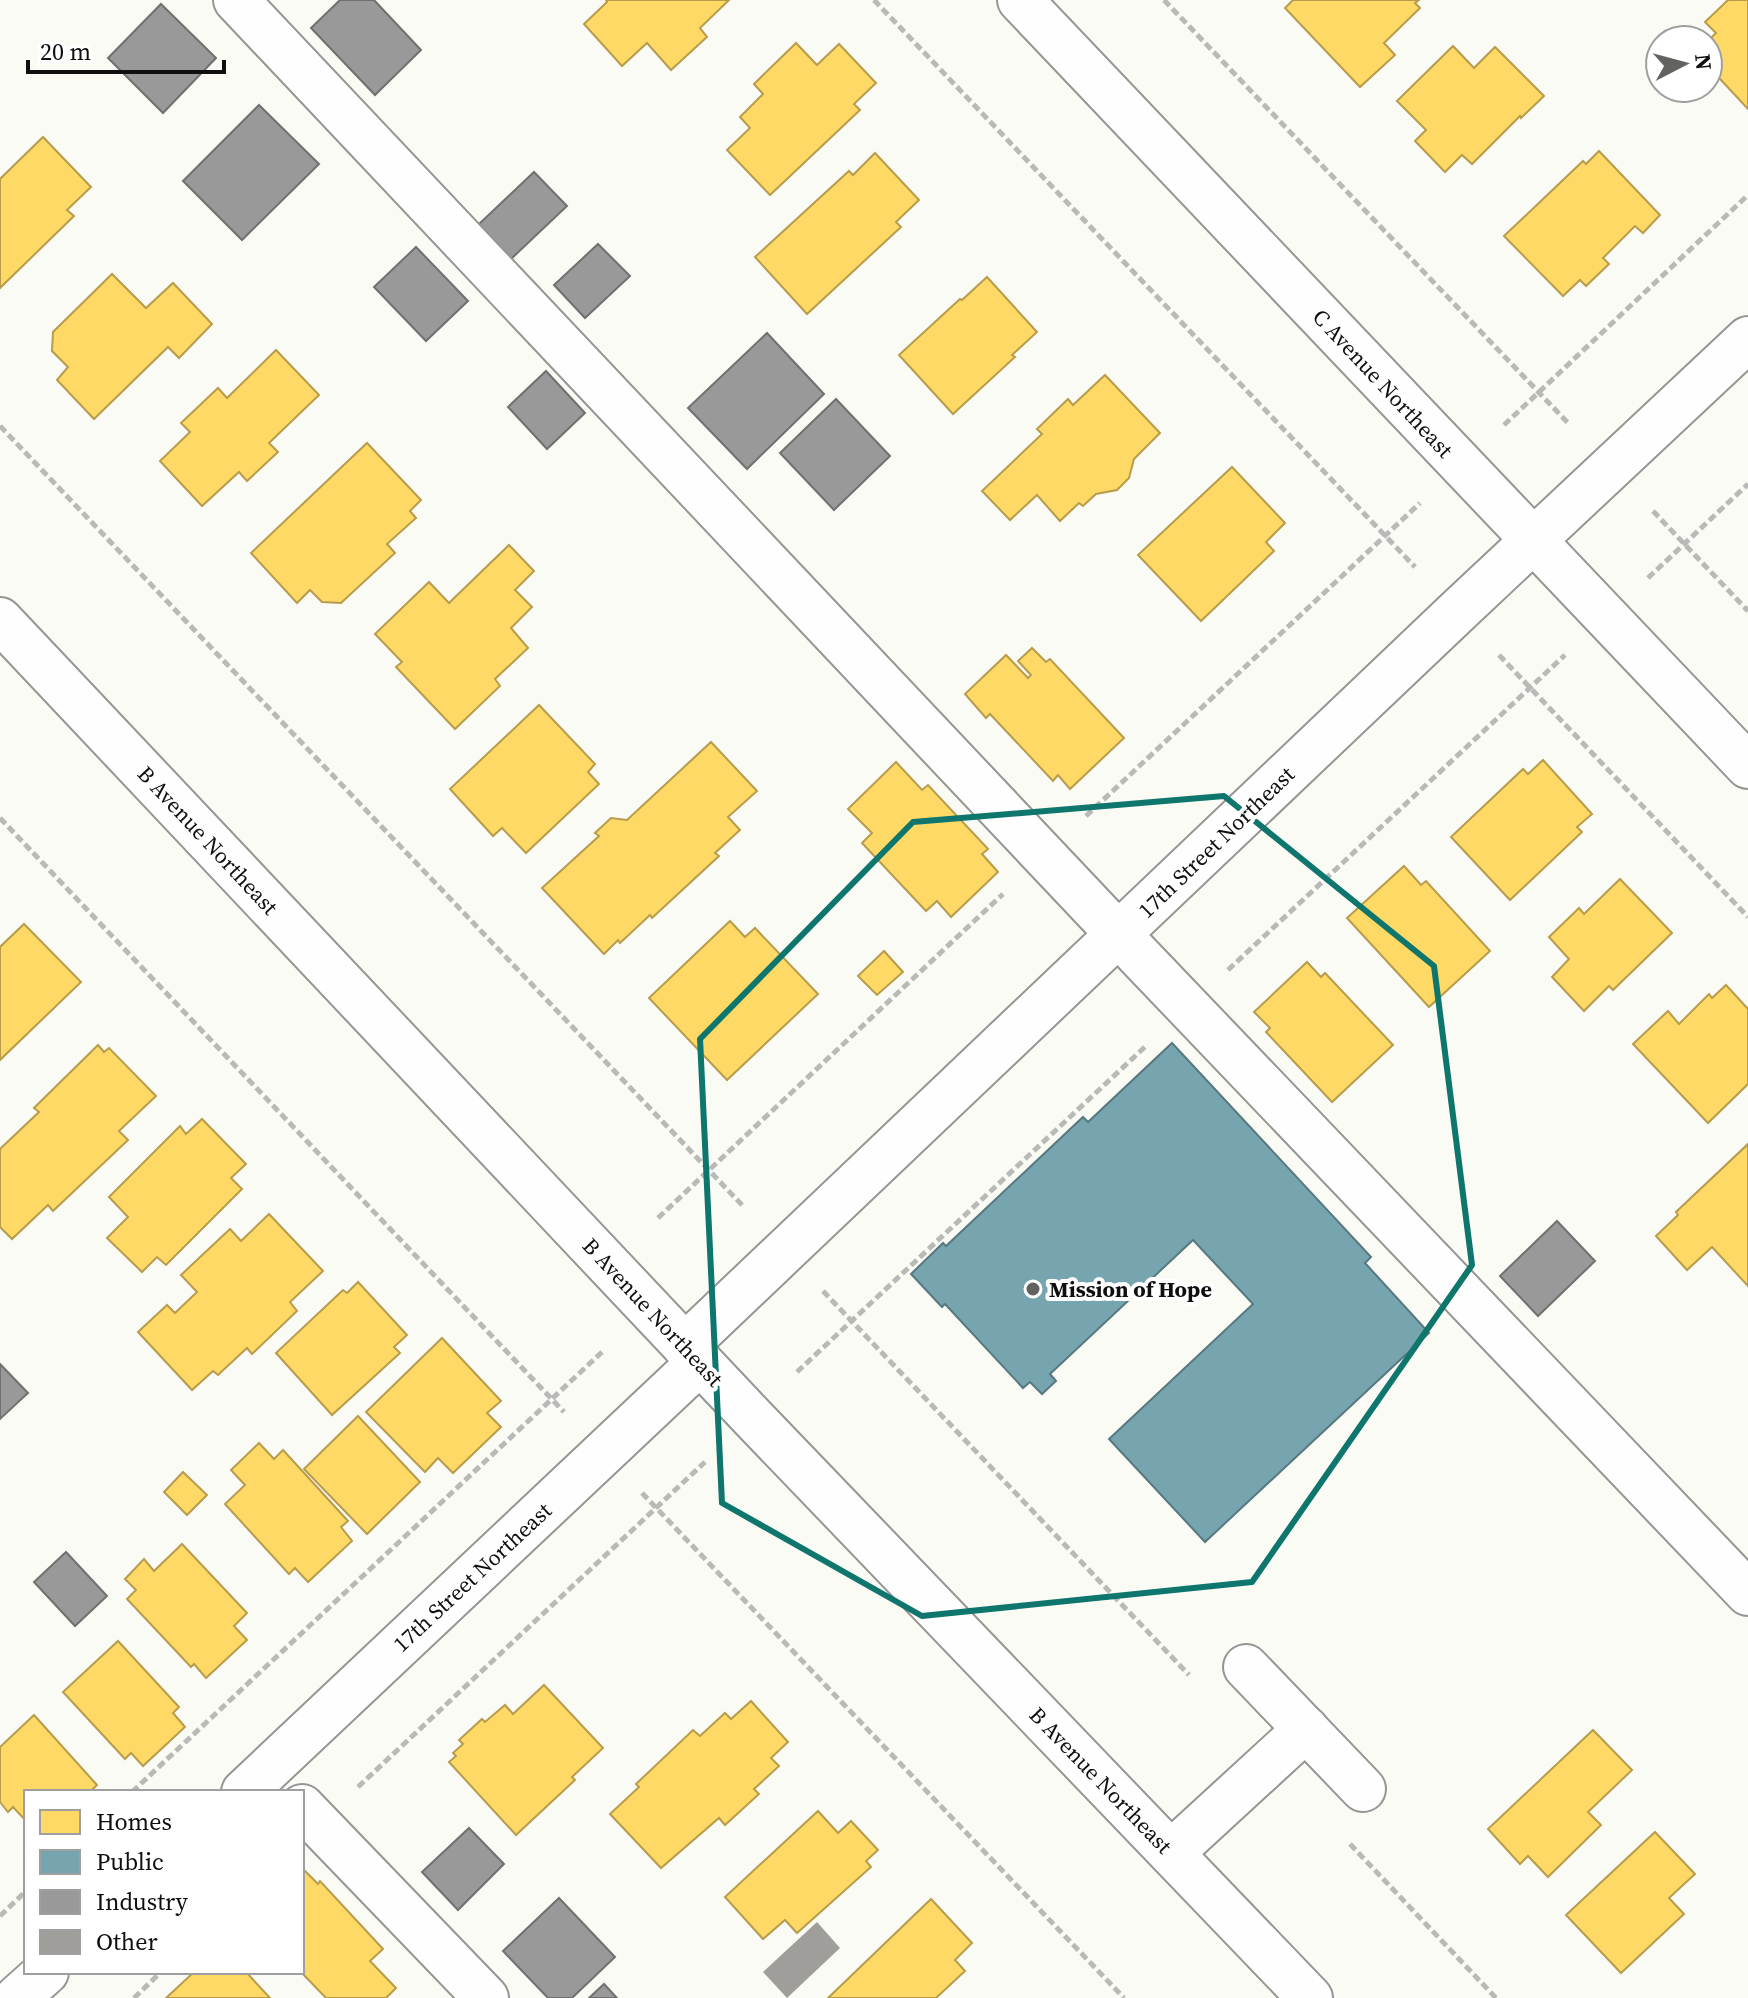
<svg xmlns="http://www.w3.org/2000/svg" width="1748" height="1998" viewBox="0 0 1748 1998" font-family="'Source Serif 4',serif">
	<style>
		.homes { fill: #ffd966; stroke: #b79c4c; stroke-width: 2 }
		.public { fill: #76a5af; stroke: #57787f; stroke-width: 2 }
		.industry { fill: #999; stroke: #707070; stroke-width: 2 }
		.building { fill: #9f9e9b }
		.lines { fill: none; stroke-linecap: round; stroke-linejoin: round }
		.minor-casing { stroke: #959593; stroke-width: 48 }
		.path { stroke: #b9b9b8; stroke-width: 5; stroke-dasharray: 8 4; stroke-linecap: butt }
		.minor { stroke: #fefefe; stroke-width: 44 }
		.marked { fill: none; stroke: #0f766e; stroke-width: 6; stroke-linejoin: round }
		.poi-dot { fill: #626260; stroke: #fff; stroke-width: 3 }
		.labels { text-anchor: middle; stroke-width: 8; stroke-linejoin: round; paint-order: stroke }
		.street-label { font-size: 22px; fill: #0f0f0f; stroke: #fff }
		.poi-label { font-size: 22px; font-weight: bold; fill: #0f0f0f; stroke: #fff; text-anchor: start }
	</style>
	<rect width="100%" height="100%" fill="#fbfbf6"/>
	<g class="homes">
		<path d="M 606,0 L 729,0 L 700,28 L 707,37 L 671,70 L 647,43 L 622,66 L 584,24 L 607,2 Z"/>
		<path d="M 1293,0 L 1419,0 L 1415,3 L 1420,8 L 1384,43 L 1395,55 L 1360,87 L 1285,8 Z"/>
		<path d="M 1728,0 L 1748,0 L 1748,109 L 1708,66 L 1708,41 L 1716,33 L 1705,22 Z"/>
		<path d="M 796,43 L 817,65 L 839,44 L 876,83 L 854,104 L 860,110 L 770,195 L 727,150 L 750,128 L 740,117 L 763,94 L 754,84 Z"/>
		<path d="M 1453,46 L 1474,68 L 1495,47 L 1544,96 L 1521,118 L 1520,116 L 1472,164 L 1462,155 L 1445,172 L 1415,141 L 1426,130 L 1397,101 Z"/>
		<path d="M 43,137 L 91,187 L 67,210 L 74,216 L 0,288 L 0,179 Z"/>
		<path d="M 1599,151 L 1660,215 L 1643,233 L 1635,226 L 1603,258 L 1609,264 L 1586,286 L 1580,280 L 1563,296 L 1504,236 L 1583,161 L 1586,164 Z"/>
		<path d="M 875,153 L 919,200 L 896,222 L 901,227 L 807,314 L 755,257 L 849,171 L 853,175 Z"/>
		<path d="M 112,274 L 146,308 L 173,283 L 212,324 L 179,358 L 168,347 L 94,419 L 57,380 L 68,367 L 52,351 L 53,332 Z"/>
		<path d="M 987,277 L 1037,332 L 1012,355 L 1015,357 L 953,414 L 899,355 L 960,299 L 962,300 Z"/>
		<path d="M 276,350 L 319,395 L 269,443 L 278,452 L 247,481 L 239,472 L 202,506 L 160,461 L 190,432 L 181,423 L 218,388 L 227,398 Z"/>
		<path d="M 1105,375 L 1160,433 L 1134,459 L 1129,478 L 1117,490 L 1096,494 L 1083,506 L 1079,503 L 1060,521 L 1037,495 L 1010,520 L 982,491 L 1042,434 L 1037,429 L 1068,399 L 1073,405 Z"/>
		<path d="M 367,443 L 421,500 L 410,511 L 416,518 L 387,544 L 395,553 L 341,603 L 322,602 L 310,590 L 297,603 L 251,553 Z"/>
		<path d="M 1232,467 L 1285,523 L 1266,542 L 1274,551 L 1201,621 L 1138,555 Z"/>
		<path d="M 509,545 L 534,571 L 515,590 L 532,607 L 511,628 L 528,648 L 495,679 L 500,686 L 455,729 L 396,667 L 402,662 L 375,634 L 429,582 L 449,603 Z"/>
		<path d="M 1032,648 L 1046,662 L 1050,659 L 1124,738 L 1070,789 L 1058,775 L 1053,781 L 990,714 L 986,718 L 965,694 L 1006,655 L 1028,678 L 1031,675 L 1018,661 Z"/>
		<path d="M 539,705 L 595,764 L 588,772 L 599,784 L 526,853 L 502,828 L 493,836 L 450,789 Z"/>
		<path d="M 711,742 L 757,791 L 728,817 L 740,830 L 715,853 L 719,856 L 652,918 L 650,915 L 620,943 L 618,940 L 604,954 L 542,888 L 599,836 L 595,833 L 611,818 L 627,820 Z"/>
		<path d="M 1543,760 L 1592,814 L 1577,827 L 1582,832 L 1510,900 L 1451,837 L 1523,769 L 1528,774 Z"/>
		<path d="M 896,762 L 922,790 L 928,785 L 988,849 L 982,854 L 998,872 L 951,917 L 937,901 L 926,911 L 862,843 L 872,833 L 848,809 Z"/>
		<path d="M 1404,866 L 1421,885 L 1426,881 L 1490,951 L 1429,1007 L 1347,918 Z"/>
		<path d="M 1620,879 L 1672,933 L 1613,990 L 1609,986 L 1584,1011 L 1552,977 L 1569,959 L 1549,937 L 1579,908 L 1584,914 Z"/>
		<path d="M 730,921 L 745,937 L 755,928 L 818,994 L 727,1080 L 649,998 Z"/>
		<path d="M 24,924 L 81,982 L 0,1060 L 0,947 Z"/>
		<path d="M 884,951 L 903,972 L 877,995 L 858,976 Z"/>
		<path d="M 1307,962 L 1321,977 L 1325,973 L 1393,1045 L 1332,1102 L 1266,1032 L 1270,1028 L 1254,1012 Z"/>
		<path d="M 1726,985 L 1748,1009 L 1748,1084 L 1708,1123 L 1633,1044 L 1668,1011 L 1679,1024 L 1709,994 L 1712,998 Z"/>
		<path d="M 98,1045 L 104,1052 L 109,1048 L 156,1096 L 119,1131 L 128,1140 L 53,1211 L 48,1205 L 12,1239 L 0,1227 L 0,1149 L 39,1112 L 34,1108 Z"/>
		<path d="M 202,1119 L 246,1164 L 231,1178 L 242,1189 L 166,1265 L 157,1257 L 142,1272 L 107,1238 L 128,1217 L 109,1197 L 180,1126 L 186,1134 Z"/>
		<path d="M 1748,1144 L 1748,1286 L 1712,1247 L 1687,1270 L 1656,1236 L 1678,1215 L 1676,1212 Z"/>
		<path d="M 269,1214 L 323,1271 L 290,1302 L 297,1311 L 252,1354 L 247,1348 L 218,1375 L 213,1371 L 192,1390 L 138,1332 L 167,1305 L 175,1313 L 197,1292 L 181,1275 L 230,1229 L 241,1241 Z"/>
		<path d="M 358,1282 L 407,1335 L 394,1347 L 400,1353 L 332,1415 L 276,1353 L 343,1290 L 347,1293 Z"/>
		<path d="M 442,1338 L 501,1401 L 487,1413 L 501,1427 L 453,1473 L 438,1458 L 425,1472 L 366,1412 Z"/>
		<path d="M 358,1416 L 420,1482 L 367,1534 L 304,1469 Z"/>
		<path d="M 259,1443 L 274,1459 L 283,1450 L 348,1521 L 341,1527 L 352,1541 L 308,1582 L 295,1568 L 289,1574 L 225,1504 L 245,1485 L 231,1470 Z"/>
		<path d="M 183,1472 L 207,1495 L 187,1515 L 164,1492 Z"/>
		<path d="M 182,1544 L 247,1613 L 234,1626 L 247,1640 L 206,1678 L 194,1664 L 191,1667 L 127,1599 L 136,1590 L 125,1579 L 144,1559 L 154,1571 Z"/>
		<path d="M 118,1641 L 179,1707 L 173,1713 L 185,1727 L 143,1766 L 131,1753 L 125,1759 L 63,1692 Z"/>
		<path d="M 544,1685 L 603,1748 L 572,1777 L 575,1780 L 516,1835 L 449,1762 L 456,1756 L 453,1753 L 463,1744 L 459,1740 L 482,1719 L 485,1722 L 505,1705 L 513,1714 Z"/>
		<path d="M 751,1701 L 788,1742 L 771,1758 L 779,1766 L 754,1789 L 759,1794 L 725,1825 L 719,1818 L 661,1868 L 610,1814 L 639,1787 L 636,1784 L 693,1730 L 700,1736 L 725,1713 L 731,1719 Z"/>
		<path d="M 34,1715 L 97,1785 L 90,1792 L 26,1792 L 26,1821 L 13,1807 L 8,1812 L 0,1802 L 0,1747 Z"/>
		<path d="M 1593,1730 L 1632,1770 L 1588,1812 L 1601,1825 L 1548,1877 L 1528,1856 L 1520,1864 L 1488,1829 Z"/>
		<path d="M 818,1811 L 838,1833 L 851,1821 L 878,1850 L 866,1861 L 871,1867 L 797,1933 L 785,1920 L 763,1939 L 725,1897 Z"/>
		<path d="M 1655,1832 L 1695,1874 L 1669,1898 L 1684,1914 L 1621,1973 L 1566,1915 Z"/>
		<path d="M 302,1868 L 318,1884 L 320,1881 L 383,1949 L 370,1961 L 396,1988 L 386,1998 L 326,1998 L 301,1972 Z"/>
		<path d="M 931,1899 L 972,1943 L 955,1960 L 965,1971 L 936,1998 L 828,1998 Z"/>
		<path d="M 194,1972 L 246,1972 L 270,1998 L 166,1998 Z"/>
	</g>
	<path class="public" d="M 1172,1043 L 1371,1257 L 1365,1263 L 1429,1333 L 1205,1542 L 1109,1439 L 1253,1304 L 1193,1240 L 1050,1374 L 1056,1381 L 1042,1394 L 1030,1382 L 1023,1388 L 945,1304 L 942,1307 L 911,1274 L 943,1243 L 946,1246 L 1083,1117 L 1088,1122 Z"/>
	<g class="industry">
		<path d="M 340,0 L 374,0 L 421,50 L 375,95 L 311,28 Z"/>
		<path d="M 161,4 L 216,58 L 163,113 L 108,58 Z"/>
		<path d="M 259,105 L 319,164 L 242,240 L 183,181 Z"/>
		<path d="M 534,172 L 567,206 L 511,259 L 478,225 Z"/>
		<path d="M 598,244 L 630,276 L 585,318 L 554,285 Z"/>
		<path d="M 416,247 L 468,301 L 426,341 L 374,287 Z"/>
		<path d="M 767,333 L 824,394 L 747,469 L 688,408 Z"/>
		<path d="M 546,371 L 585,413 L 547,449 L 508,407 Z"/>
		<path d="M 836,399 L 890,456 L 834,510 L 780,453 Z"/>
		<path d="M 1557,1221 L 1595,1261 L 1538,1316 L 1500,1276 Z"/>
		<path d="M 0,1364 L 28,1393 L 0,1419 Z"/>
		<path d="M 66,1552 L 107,1596 L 75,1626 L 34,1582 Z"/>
		<path d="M 469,1828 L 504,1864 L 458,1910 L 422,1872 Z"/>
		<path d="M 559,1898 L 615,1957 L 572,1998 L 548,1998 L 503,1951 Z"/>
		<path d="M 604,1984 L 617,1998 L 589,1998 Z"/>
	</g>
	<path class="building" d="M 817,1922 L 840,1948 L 787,1998 L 763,1972 Z"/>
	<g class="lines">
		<defs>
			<g id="minor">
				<path d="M 236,0 L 1119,935 L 1748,1593"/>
				<path d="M 1020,0 L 1748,766"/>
				<path d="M 0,620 L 752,1417 L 1310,1998"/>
				<path d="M 685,1346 L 1458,611 L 1748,339"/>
				<path d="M 1246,1667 L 1363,1789"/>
				<path d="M 244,1792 L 700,1362"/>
				<path d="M 302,1807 L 486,1998"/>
				<path d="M 1171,1853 L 1306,1729"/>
				<path d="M 17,1998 L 46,1972"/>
			</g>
		</defs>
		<use href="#minor" class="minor-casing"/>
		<g class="path">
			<path d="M 874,0 L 1415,567"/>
			<path d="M 1164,0 L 1569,424"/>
			<path d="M 1504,425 L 1748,195"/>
			<path d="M 0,426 L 743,1206"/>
			<path d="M 1653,511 L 1748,611"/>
			<path d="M 1648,578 L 1748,484"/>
			<path d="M 1499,655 L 1748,917"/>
			<path d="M 1086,816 L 1420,503"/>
			<path d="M 0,818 L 564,1412"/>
			<path d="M 1228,970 L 1565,655"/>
			<path d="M 658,1218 L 1003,894"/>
			<path d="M 823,1291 L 1189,1675"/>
			<path d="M 797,1372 L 1147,1045"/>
			<path d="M 642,1493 L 1124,1998"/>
			<path d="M 358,1787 L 705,1462"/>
			<path d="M 132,1792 L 602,1352"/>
			<path d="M 1350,1844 L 1496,1998"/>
			<path d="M 0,1916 L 26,1891"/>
			<path d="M 134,1998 L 161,1972"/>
		</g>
		<use href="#minor" class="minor"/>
	</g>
	<path class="marked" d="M 1224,796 L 1434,966 L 1472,1265 L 1252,1582 L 922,1616 L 722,1503 L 700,1039 L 913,822 Z"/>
	<circle class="poi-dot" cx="1033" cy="1289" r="8"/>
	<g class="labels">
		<g class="street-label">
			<text transform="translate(1383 383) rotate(47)" y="8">C Avenue Northeast</text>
			<text transform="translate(208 840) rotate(47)" y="8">B Avenue Northeast</text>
			<text transform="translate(1216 842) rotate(-44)" y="8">17th Street Northeast</text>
			<text transform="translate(653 1312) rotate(47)" y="8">B Avenue Northeast</text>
			<text transform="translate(472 1577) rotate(-43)" y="8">17th Street Northeast</text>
			<text transform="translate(1101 1780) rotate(46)" y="8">B Avenue Northeast</text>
		</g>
		<g class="poi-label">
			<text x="1049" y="1297">Mission of Hope</text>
		</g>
	</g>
	<rect x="24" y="1790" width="280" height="184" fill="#ffffff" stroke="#9f9f9f" stroke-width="2"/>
	<rect x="40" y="1810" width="40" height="24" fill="#ffd966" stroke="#9f9f9f" stroke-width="2"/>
	<text x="96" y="1830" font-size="24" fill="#0f0f0f">Homes</text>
	<rect x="40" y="1850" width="40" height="24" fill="#76a5af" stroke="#9f9f9f" stroke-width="2"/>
	<text x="96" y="1870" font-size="24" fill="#0f0f0f">Public</text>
	<rect x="40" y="1890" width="40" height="24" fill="#999999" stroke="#9f9f9f" stroke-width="2"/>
	<text x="96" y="1910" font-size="24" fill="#0f0f0f">Industry</text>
	<rect x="40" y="1930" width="40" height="24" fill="#9f9e9b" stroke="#9f9f9f" stroke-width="2"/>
	<text x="96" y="1950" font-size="24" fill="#0f0f0f">Other</text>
	<g transform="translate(1684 64) rotate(84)"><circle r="38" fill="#ffffff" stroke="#9f9f9f" stroke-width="2"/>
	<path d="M0-6L14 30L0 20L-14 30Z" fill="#626260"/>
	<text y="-12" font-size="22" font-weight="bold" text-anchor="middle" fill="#0f0f0f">N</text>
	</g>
	<path d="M28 60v12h196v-12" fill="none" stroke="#0f0f0f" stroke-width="4"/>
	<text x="40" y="60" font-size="24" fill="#0f0f0f" stroke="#ffffff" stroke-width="6" paint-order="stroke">20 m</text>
</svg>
